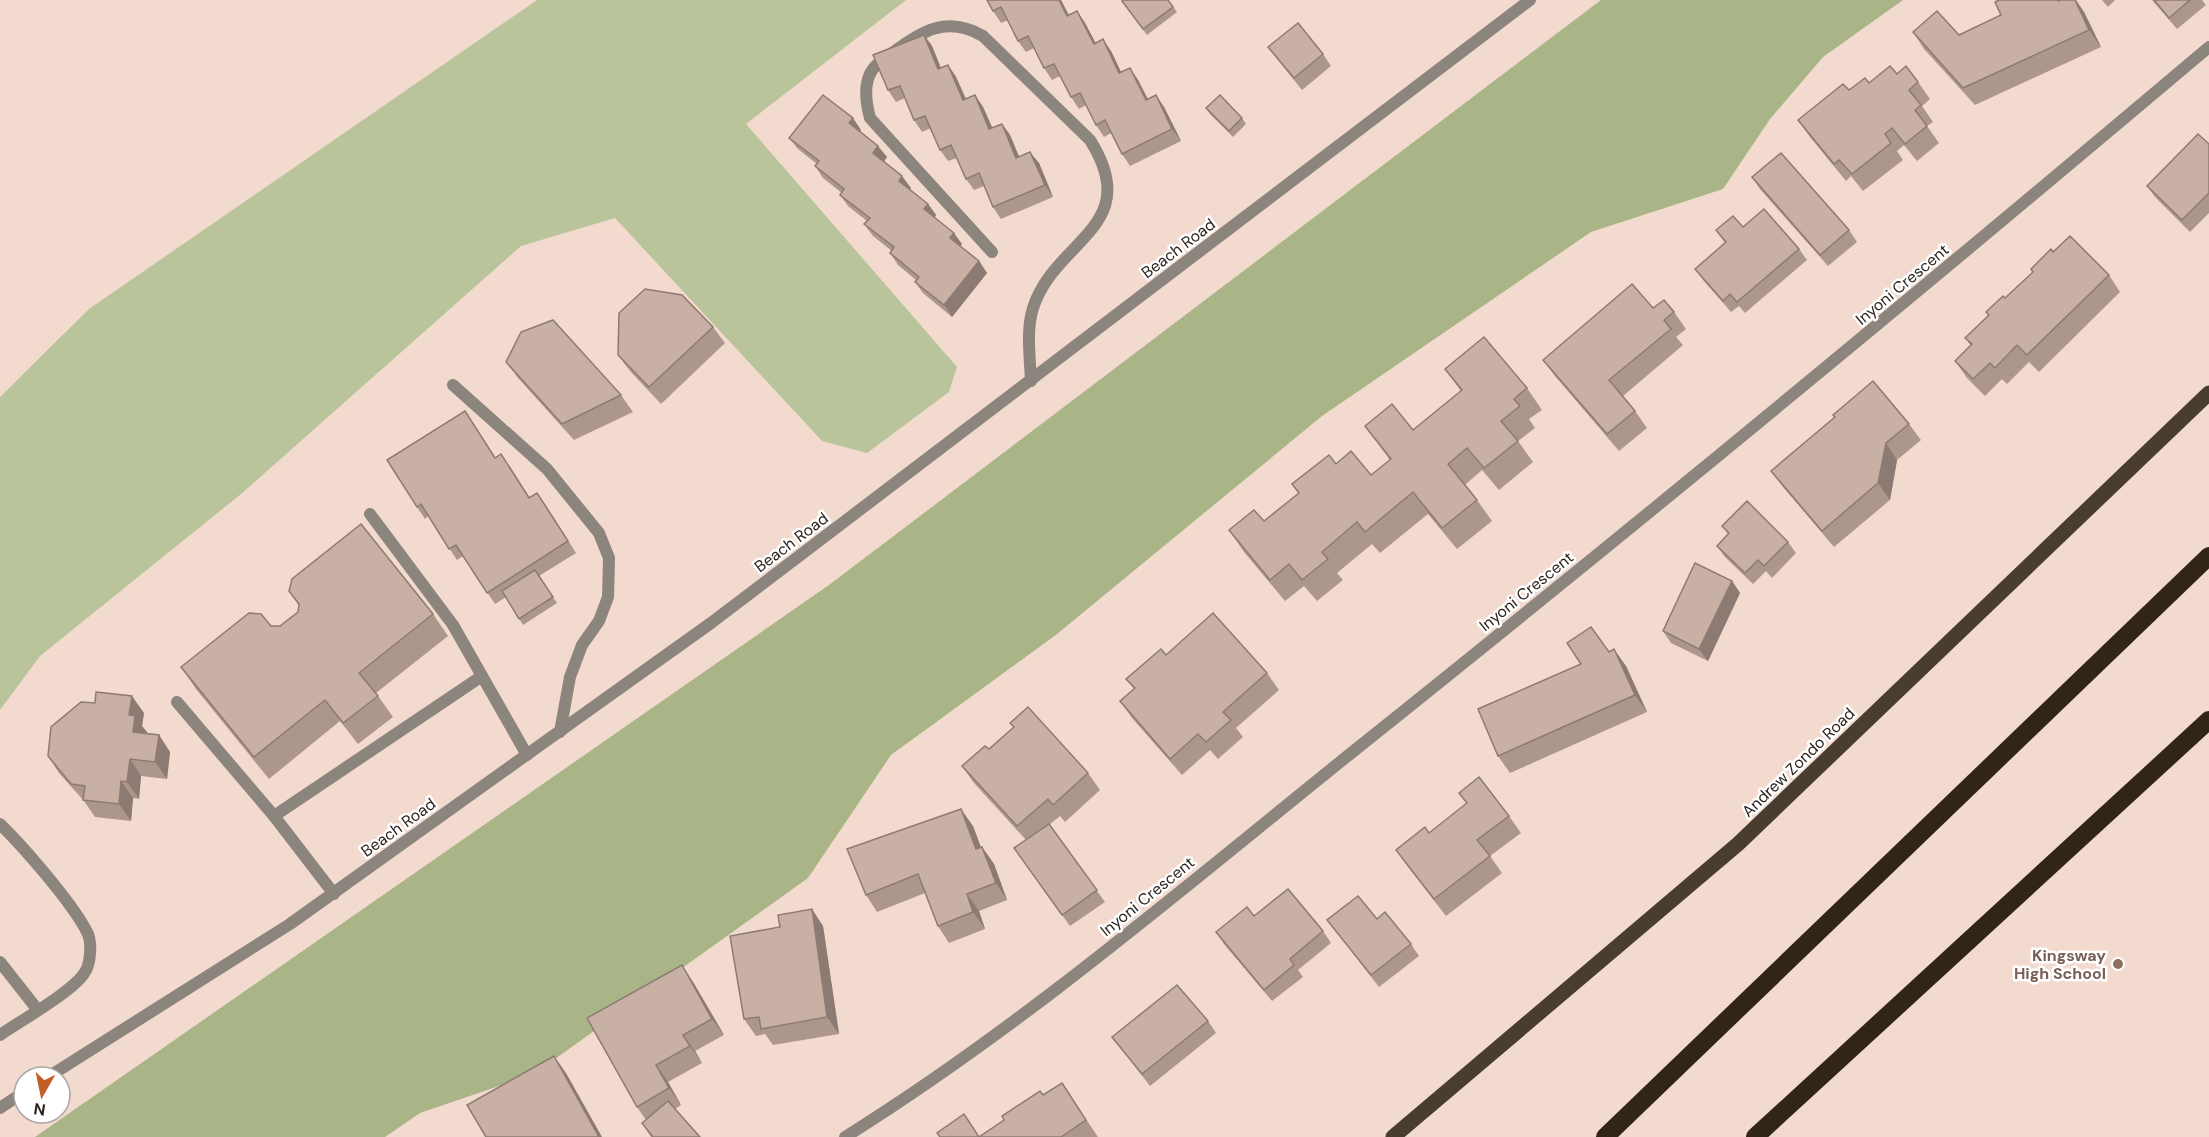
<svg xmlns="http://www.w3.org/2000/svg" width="2209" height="1137" viewBox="0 0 2209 1137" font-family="'DM Sans',sans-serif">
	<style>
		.green { fill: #b9c49a }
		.forest { fill: #a9b487 }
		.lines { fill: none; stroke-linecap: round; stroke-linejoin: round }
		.service { stroke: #8c857d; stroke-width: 12 }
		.minor { stroke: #8c857d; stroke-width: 12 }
		.primary { stroke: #483d2f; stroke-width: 15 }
		.motorway { stroke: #312515; stroke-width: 18 }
		.wall { fill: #ad978d }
		.shaded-wall { fill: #8d7b73 }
		.building { fill: #c9b0a4; stroke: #8d7b73; stroke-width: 1.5 }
		.education-dot { fill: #8d6e63; stroke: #fff; stroke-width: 2 }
		.labels { text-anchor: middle; stroke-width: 5; stroke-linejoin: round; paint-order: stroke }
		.street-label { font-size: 16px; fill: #2d2420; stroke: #fff }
		.education-label { font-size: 16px; font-weight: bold; fill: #785e54; stroke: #fff; text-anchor: end }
	</style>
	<rect width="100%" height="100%" fill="#f3dace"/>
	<path class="green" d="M 537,0 L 906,0 L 746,124 L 957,367 L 949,392 L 867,453 L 822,441 L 615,218 L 521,246 L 241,494 L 40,656 L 0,710 L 0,397 L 89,309 Z"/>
	<path class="forest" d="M 1601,0 L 1903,0 L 1823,57 L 1770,119 L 1723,189 L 1591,232 L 1322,416 L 1057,634 L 891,755 L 808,878 L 534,1074 L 420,1113 L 385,1137 L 35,1137 L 829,585 Z"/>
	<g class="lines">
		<g class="service">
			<path d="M 453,385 L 547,469 L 599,533 L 609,558 L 608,597 L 599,621 L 582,645 L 570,677 L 560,732"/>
			<path d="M 370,514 L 453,625 L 527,755"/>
			<path d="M 177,702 L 274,816"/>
			<path d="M 0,824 C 23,846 73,904 87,932 C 92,941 91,963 85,972 C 74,991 20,1021 0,1035"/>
			<path d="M 334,894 L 274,816 L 482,676"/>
			<path d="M 0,962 L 37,1009"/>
		</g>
		<g class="minor">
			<path d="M 992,252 L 870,118 C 866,103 863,82 873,69 C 877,63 886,58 891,54 C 921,31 947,15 983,36 L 1090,140 C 1145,227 1055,239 1033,308 C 1026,330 1030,358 1031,381"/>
			<path d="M 48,1077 L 290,924 L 711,623 L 1530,0"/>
			<path d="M 0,1108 L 24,1092"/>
			<path d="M 845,1137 C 1026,1024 1189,883 1355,750 C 1643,520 1927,285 2209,47"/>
		</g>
		<path class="primary" d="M 1393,1137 L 1738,844 L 2209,393"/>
		<g class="motorway">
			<path d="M 1605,1137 L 2209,556"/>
			<path d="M 1755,1137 L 2209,720"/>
		</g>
	</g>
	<g class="wall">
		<path d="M 987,0 L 1061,0 L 1069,15 L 1077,11 L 1085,23 L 1095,43 L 1111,51 L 1121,72 L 1130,68 L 1138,80 L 1148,99 L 1164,107 L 1181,141 L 1130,166 L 1122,154 L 1111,133 L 1104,137 L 1096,125 L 1086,105 L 1079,109 L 1071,97 L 1060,76 L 1052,80 L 1044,68 L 1034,48 L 1026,52 L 1018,41 L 1008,20 L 1001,23 L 993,11 Z"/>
		<path d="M 1168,0 L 1177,12 L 1147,35 L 1122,1 Z"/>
		<path d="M 2102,0 L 2115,0 L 2108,7 Z"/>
		<path d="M 2152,0 L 2202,0 L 2206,5 L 2177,29 Z"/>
		<path d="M 2084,12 L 2101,47 L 1975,105 L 1924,49 L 1913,32 L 1959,35 Z"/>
		<path d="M 924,35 L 932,46 L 941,68 L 948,65 L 956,77 L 966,99 L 975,95 L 983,107 L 992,128 L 1002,124 L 1010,135 L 1019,156 L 1039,163 L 1053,197 L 1001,219 L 993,207 L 984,186 L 974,190 L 966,179 L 957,158 L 948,161 L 940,150 L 931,128 L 922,132 L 914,120 L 905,98 L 896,102 L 888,90 Z"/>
		<path d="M 1268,47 L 1323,54 L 1331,66 L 1302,90 L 1277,59 Z"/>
		<path d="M 1897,74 L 1918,82 L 1930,99 L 1922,106 L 1933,122 L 1927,126 L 1939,143 L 1917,161 L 1904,145 L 1897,151 L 1903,160 L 1863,191 L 1851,176 L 1846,181 L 1810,137 L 1798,120 L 1849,90 Z"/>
		<path d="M 1206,108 L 1242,118 L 1246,124 L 1233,137 L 1210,114 Z"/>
		<path d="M 861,130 L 860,131 L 887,157 L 884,162 L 911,188 L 910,189 L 928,204 L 936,215 L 935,217 L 962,244 L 960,246 L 979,261 L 987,273 L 952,317 L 923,293 L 915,282 L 916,280 L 898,265 L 890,253 L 892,251 L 873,236 L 864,224 L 867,221 L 848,206 L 840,195 L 842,193 L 823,178 L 815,166 L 817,164 L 798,149 L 789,138 Z"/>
		<path d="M 2209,144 L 2209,213 L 2190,232 L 2155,197 L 2147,186 Z"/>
		<path d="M 1752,177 L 1849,230 L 1857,242 L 1828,266 L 1760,189 Z"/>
		<path d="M 1743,227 L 1799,249 L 1807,260 L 1745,313 L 1739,306 L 1731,312 L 1703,280 L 1695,269 L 1725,243 L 1716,230 Z"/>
		<path d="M 2053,252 L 2109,275 L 2120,292 L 2039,372 L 2029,362 L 2007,384 L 2002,379 L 1985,396 L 1967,378 L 1955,361 L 1971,346 L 1965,338 L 1989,315 L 1986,312 L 2005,298 L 2033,272 L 2031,269 Z"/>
		<path d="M 1653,308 L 1674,312 L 1686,329 L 1676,337 L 1683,345 L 1623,396 L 1635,411 L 1647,428 L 1619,451 L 1555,376 L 1543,360 Z"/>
		<path d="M 713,327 L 725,343 L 661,404 L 630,371 L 618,355 Z"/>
		<path d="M 506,362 L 621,395 L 633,412 L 574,440 L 518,378 Z"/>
		<path d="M 1445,369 L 1527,388 L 1542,410 L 1529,419 L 1535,428 L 1518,441 L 1533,462 L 1499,490 L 1482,470 L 1465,485 L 1477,500 L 1492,521 L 1457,549 L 1428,514 L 1380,553 L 1372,544 L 1337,573 L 1343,580 L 1317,601 L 1304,586 L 1285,601 L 1244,552 L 1229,530 L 1264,521 L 1299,494 L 1292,484 L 1336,464 L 1371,475 L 1390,460 L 1365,426 L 1413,430 L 1461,391 Z"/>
		<path d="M 1833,415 L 1909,424 L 1921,440 L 1897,460 L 1890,500 L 1834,547 L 1783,487 L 1771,471 L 1835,418 Z"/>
		<path d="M 473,423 L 495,457 L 509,465 L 530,498 L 537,493 L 576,553 L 539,576 L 557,603 L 523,625 L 506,597 L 495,604 L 463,556 L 457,560 L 428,516 L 425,519 L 417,507 Z"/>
		<path d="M 1722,526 L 1788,542 L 1796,553 L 1772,578 L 1766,571 L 1753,584 L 1725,557 L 1717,546 L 1728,534 Z"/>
		<path d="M 1732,581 L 1740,593 L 1708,661 L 1671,643 L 1663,631 Z"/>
		<path d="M 289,591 L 433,614 L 448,636 L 376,693 L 393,717 L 358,744 L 340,721 L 269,779 L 196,689 L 181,667 L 271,626 L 280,626 L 298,612 L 299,606 Z"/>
		<path d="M 1609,652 L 1626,666 L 1647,712 L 1510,773 L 1498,756 Z"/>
		<path d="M 1166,655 L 1267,673 L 1279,690 L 1236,728 L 1243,737 L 1218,759 L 1210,750 L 1182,775 L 1132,718 L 1120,701 L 1134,689 L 1126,679 Z"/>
		<path d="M 144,713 L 142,726 L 147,732 L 147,734 L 159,735 L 170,752 L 167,779 L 141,776 L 139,799 L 133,798 L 131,821 L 95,817 L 84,801 L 59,773 L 48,756 Z"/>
		<path d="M 1010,723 L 1088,773 L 1100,790 L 1065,822 L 1060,816 L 1049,825 L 1105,902 L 1070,926 L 1014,848 L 1026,840 L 974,783 L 962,766 L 989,749 L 1014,727 Z"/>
		<path d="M 1459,793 L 1509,816 L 1521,833 L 1490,856 L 1502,873 L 1446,916 L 1408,867 L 1396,850 L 1429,833 L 1467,804 Z"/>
		<path d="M 973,826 L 981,848 L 982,847 L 994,864 L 1007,900 L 979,911 L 985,929 L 949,943 L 938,926 L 925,893 L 877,912 L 866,895 Z"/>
		<path d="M 1254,916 L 1323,931 L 1331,943 L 1298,970 L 1303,977 L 1272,1001 L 1224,944 L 1216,932 Z"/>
		<path d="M 1377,919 L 1411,944 L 1419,956 L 1379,987 L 1327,920 Z"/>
		<path d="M 823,926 L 839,1034 L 773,1045 L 765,1034 L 756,1036 L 744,1019 Z"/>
		<path d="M 693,982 L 724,1035 L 695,1051 L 702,1063 L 668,1082 L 681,1105 L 675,1109 L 700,1137 L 651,1137 L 642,1123 L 646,1120 L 637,1107 Z"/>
		<path d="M 1208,1021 L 1216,1033 L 1150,1086 L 1112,1037 Z"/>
		<path d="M 1043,1095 L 1073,1100 L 1098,1137 L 940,1137 L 979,1136 Z"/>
	</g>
	<g class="shaded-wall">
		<path d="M 1059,0 L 1061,0 L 1075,28 L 1067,16 Z"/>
		<path d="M 2075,0 L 2076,0 L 2084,12 L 2101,47 L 2089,30 Z"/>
		<path d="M 1077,11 L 1085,23 L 1102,55 L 1094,44 Z"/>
		<path d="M 924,35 L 932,46 L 946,81 L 938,69 Z"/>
		<path d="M 1103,39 L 1111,51 L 1127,85 L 1119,73 Z"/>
		<path d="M 948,65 L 956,77 L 971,111 L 963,100 Z"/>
		<path d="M 1130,68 L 1138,80 L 1154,112 L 1146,100 Z"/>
		<path d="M 975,95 L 983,107 L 998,140 L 989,129 Z"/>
		<path d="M 1156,95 L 1164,107 L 1181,141 L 1172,129 Z"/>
		<path d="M 853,118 L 861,130 L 857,135 L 849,123 Z"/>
		<path d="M 1002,124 L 1010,135 L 1024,169 L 1016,158 Z"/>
		<path d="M 878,146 L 887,157 L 881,165 L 873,153 Z"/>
		<path d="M 1030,152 L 1039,163 L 1053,197 L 1045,185 Z"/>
		<path d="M 902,176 L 911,188 L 907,193 L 899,181 Z"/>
		<path d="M 928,204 L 936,215 L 932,221 L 924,209 Z"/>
		<path d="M 954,233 L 962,244 L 958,249 L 950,238 Z"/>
		<path d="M 979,261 L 987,273 L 952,317 L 944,305 Z"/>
		<path d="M 1886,443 L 1897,460 L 1890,500 L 1878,483 Z"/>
		<path d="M 537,493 L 545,504 L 576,553 L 568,541 Z"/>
		<path d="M 1732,581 L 1740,593 L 1708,661 L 1699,649 Z"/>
		<path d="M 1614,649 L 1626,666 L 1647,712 L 1635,695 Z"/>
		<path d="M 132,696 L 144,713 L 142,726 L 147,732 L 145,749 L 133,732 L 129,715 Z"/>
		<path d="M 159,735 L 170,752 L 167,779 L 155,762 Z"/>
		<path d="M 130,759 L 141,776 L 139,799 L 127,782 Z"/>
		<path d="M 121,781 L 133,798 L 131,821 L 119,804 Z"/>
		<path d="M 961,809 L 973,826 L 988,866 L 976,849 Z"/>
		<path d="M 982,847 L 994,864 L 1007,900 L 996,883 Z"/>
		<path d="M 967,894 L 979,911 L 985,929 L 973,912 Z"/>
		<path d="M 812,909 L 823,926 L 839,1034 L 827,1017 Z"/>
		<path d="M 682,965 L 693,982 L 724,1035 L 712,1019 Z"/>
		<path d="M 683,1035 L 695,1051 L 702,1063 L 690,1046 Z"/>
		<path d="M 554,1056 L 566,1073 L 602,1137 L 599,1137 Z"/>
		<path d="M 656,1065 L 668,1082 L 681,1105 L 669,1088 Z"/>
	</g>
	<g class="building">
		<path d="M 987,0 L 1059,0 L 1067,16 L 1077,11 L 1094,44 L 1103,39 L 1119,73 L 1130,68 L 1146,100 L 1156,95 L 1172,129 L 1122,154 L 1105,120 L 1096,125 L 1080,93 L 1071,97 L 1054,64 L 1044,68 L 1028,36 L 1018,41 L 1001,7 L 993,11 Z"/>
		<path d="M 1123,0 L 1168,0 L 1173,7 L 1143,29 L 1122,1 Z"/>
		<path d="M 1999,0 L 2057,0 L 2058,1 L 2061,0 L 2075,0 L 2089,30 L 1963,88 L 1913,32 L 1937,11 L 1959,35 L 2001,15 L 1995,2 Z"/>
		<path d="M 2154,0 L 2190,0 L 2169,18 Z"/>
		<path d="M 1298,23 L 1323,54 L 1294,78 L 1268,47 Z"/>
		<path d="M 924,35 L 938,69 L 948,65 L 963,100 L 975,95 L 989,129 L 1002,124 L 1016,158 L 1030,152 L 1045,185 L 993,207 L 979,173 L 966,179 L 951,145 L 940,150 L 925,116 L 914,120 L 900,86 L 888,90 L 873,55 Z"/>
		<path d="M 1890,66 L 1897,74 L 1906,66 L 1918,82 L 1909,90 L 1921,105 L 1915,110 L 1927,126 L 1905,144 L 1892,128 L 1885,134 L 1891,143 L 1852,174 L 1839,160 L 1834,164 L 1798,120 L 1843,84 L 1849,90 L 1865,78 L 1869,83 Z"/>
		<path d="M 823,95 L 853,118 L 849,123 L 878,146 L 873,153 L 902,176 L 899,181 L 928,204 L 924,209 L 954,233 L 950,238 L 979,261 L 944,305 L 915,282 L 919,277 L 890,253 L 894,247 L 864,224 L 870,218 L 840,195 L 844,189 L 815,166 L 819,161 L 789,138 Z"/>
		<path d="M 1220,95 L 1242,118 L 1229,131 L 1206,108 Z"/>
		<path d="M 2198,134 L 2209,144 L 2209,193 L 2182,220 L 2147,186 Z"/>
		<path d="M 1781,153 L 1849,230 L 1820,255 L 1752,177 Z"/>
		<path d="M 1764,209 L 1799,249 L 1737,302 L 1730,294 L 1723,301 L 1695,269 L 1726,242 L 1716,230 L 1733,216 L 1743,227 Z"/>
		<path d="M 2070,236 L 2109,275 L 2027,355 L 2017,345 L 1995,368 L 1990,363 L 1973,379 L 1955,361 L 1972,344 L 1965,338 L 1989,315 L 1986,312 L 2003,296 L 2005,298 L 2033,272 L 2031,269 L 2051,249 L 2053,252 Z"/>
		<path d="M 1632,284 L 1653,308 L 1664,300 L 1674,312 L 1664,320 L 1671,329 L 1609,380 L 1635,411 L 1607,434 L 1543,360 Z"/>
		<path d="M 645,289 L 682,295 L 713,327 L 649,387 L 618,355 L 619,313 Z"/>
		<path d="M 553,320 L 621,395 L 562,424 L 506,362 L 521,332 Z"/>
		<path d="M 1484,337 L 1527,388 L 1514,399 L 1520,406 L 1501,421 L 1518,441 L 1484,468 L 1467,448 L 1448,464 L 1477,500 L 1442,528 L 1413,492 L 1365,532 L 1357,522 L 1322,552 L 1328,559 L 1302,580 L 1289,564 L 1270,580 L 1229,530 L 1254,510 L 1264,521 L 1299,493 L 1292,484 L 1329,455 L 1336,464 L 1351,451 L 1371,475 L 1391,459 L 1365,426 L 1392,404 L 1413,430 L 1462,390 L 1445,369 Z"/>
		<path d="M 1873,381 L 1909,424 L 1886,443 L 1878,483 L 1822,531 L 1771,471 L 1835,417 L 1833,415 Z"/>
		<path d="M 465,411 L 495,458 L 501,454 L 529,498 L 537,493 L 568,541 L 487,593 L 456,545 L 449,549 L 421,504 L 417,507 L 387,460 Z"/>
		<path d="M 1747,501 L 1788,542 L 1764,566 L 1758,560 L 1745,573 L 1717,546 L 1729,533 L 1722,526 Z"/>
		<path d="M 361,524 L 433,614 L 359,673 L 378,696 L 343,723 L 325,700 L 254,757 L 181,667 L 249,613 L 261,614 L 271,626 L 280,626 L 298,612 L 299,604 L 289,591 L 292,579 Z"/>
		<path d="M 1695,563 L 1732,581 L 1699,649 L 1663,631 Z"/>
		<path d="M 535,570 L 553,597 L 519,619 L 502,591 Z"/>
		<path d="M 1213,613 L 1267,673 L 1223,712 L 1231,720 L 1206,742 L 1198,734 L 1170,759 L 1120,701 L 1135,688 L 1126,679 L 1161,649 L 1166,655 Z"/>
		<path d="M 1591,627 L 1609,652 L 1614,649 L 1635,695 L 1498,756 L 1478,709 L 1581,664 L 1567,643 Z"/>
		<path d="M 96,692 L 132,696 L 129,715 L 135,716 L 133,732 L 159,735 L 155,762 L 130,759 L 127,782 L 121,781 L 119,804 L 83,800 L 85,786 L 71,784 L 48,756 L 51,727 L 81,702 L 95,703 Z"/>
		<path d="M 1028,707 L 1088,773 L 1053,805 L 1048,799 L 1017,826 L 962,766 L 985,746 L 989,749 L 1014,727 L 1010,723 Z"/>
		<path d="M 1479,777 L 1509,816 L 1477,840 L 1490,856 L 1434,899 L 1396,850 L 1425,827 L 1429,833 L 1467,803 L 1459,793 Z"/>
		<path d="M 961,809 L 976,849 L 982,847 L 996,883 L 967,894 L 973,912 L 938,926 L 918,874 L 866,895 L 847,849 Z"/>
		<path d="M 1049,824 L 1097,890 L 1062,915 L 1014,848 Z"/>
		<path d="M 1288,889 L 1323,931 L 1290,959 L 1294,965 L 1264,990 L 1216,932 L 1247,907 L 1254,916 Z"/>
		<path d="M 1358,896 L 1377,919 L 1385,912 L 1411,944 L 1371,975 L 1327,920 Z"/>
		<path d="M 812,909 L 827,1017 L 761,1029 L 759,1017 L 744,1019 L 730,936 L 780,927 L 778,915 Z"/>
		<path d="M 682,965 L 712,1019 L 683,1035 L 690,1046 L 656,1065 L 669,1088 L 637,1107 L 587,1018 Z"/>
		<path d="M 1177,985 L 1208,1021 L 1142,1074 L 1112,1037 Z"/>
		<path d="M 554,1056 L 599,1137 L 486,1137 L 467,1105 Z"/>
		<path d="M 1062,1083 L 1086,1120 L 1061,1137 L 940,1137 L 937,1133 L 964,1114 L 979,1137 L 1004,1120 L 1002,1116 L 1040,1091 L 1043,1095 Z"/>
		<path d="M 668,1101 L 700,1137 L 653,1137 L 642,1123 Z"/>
	</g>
	<circle class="education-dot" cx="2118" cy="964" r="6"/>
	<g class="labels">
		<g class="street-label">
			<text transform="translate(1178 248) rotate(-37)" y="6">Beach Road</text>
			<text transform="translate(1902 284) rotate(-40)" y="6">Inyoni Crescent</text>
			<text transform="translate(791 542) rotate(-37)" y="6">Beach Road</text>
			<text transform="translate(1526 591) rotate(-39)" y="6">Inyoni Crescent</text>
			<text transform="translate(1798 762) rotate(-44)" y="6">Andrew Zondo Road</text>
			<text transform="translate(398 827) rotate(-36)" y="6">Beach Road</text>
			<text transform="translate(1147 896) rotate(-39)" y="6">Inyoni Crescent</text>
		</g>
		<g class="education-label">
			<text x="2106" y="961">Kingsway<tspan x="2106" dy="18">High School</tspan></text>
		</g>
	</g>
	<g transform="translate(42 1095) rotate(189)"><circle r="28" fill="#ffffff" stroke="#aba7a6" stroke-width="1.5"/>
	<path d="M0-4.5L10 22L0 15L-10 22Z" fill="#c15d27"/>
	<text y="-9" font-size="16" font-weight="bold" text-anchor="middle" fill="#2d2420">N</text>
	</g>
</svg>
